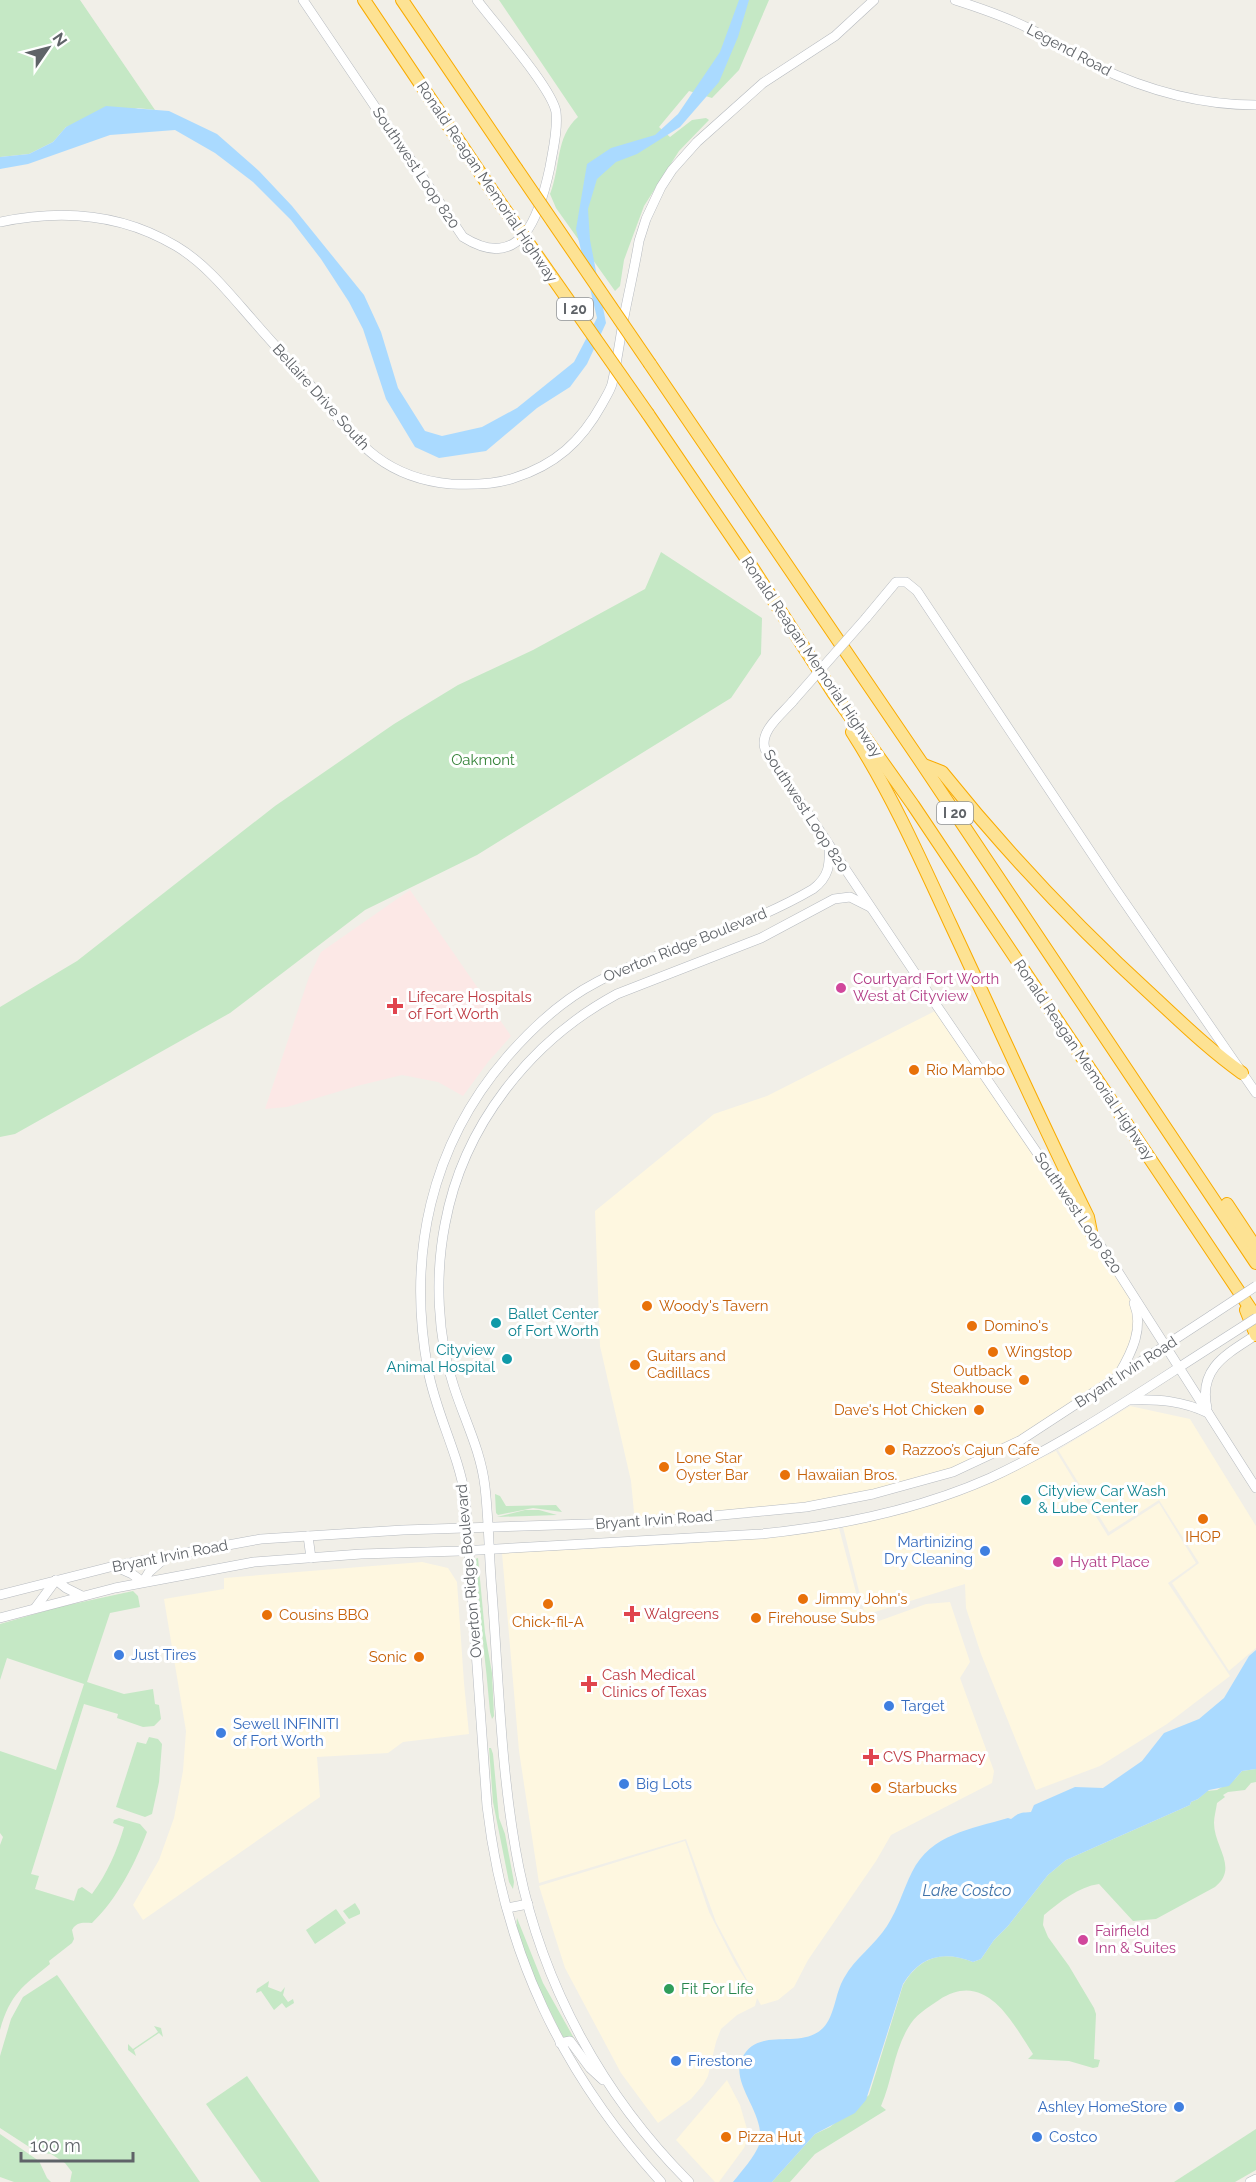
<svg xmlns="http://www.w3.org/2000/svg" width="1256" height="2182" viewBox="0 0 1256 2182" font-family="Raleway,sans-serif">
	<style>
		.commercial { fill: #fef7e0 }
		.medical { fill: #fce8e6 }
		.green { fill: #c5e8c5 }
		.water { fill: #aadaff }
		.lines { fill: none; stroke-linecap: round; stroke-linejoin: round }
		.secondary-casing { stroke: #b6babf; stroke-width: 10 }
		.highway-casing { stroke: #f9ab00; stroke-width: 14 }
		.secondary { stroke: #fff; stroke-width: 9 }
		.highway { stroke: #fde293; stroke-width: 12 }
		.secondary-bridge-casing { stroke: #b6babf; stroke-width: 10; stroke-linecap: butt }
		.highway-bridge-casing { stroke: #f9ab00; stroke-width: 14; stroke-linecap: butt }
		.secondary-bridge { stroke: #fff; stroke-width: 9 }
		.highway-bridge { stroke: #fde293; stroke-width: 12 }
		.hotel-dot { fill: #d1479c; stroke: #fff; stroke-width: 2 }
		.health-dot { fill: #e0444e; stroke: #fff; stroke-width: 2 }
		.food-dot { fill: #e8710a; stroke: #fff; stroke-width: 2 }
		.culture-dot { fill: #0f9aa8; stroke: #fff; stroke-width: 2 }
		.shop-dot { fill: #3f7fe0; stroke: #fff; stroke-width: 2 }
		.leisure-dot { fill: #2e9e5b; stroke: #fff; stroke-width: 2 }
		.labels { text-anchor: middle; stroke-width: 6; stroke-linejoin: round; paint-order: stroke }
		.shield { fill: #fff; stroke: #8f9295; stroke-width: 1.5 }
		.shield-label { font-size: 14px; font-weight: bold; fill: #5f6368 }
		.street-label { font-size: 15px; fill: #5f6368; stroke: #fff }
		.park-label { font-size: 15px; fill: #348238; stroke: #fff }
		.hotel-label { font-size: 15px; fill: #b23c85; stroke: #fff; text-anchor: start }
		.health-label { font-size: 15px; fill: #be3a42; stroke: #fff; text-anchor: start }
		.food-label { font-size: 15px; fill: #c56008; stroke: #fff; text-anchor: start }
		.culture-label { font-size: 15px; fill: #0d838f; stroke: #fff; text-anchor: start }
		.shop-label { font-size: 15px; fill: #366cbe; stroke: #fff; text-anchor: start }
		.leisure-label { font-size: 15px; fill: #27864d; stroke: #fff; text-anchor: start }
		.water-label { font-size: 16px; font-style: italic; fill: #4174aa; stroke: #fff }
	</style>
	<rect width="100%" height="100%" fill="#f1efe8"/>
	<g class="commercial">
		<path d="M 939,1009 L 1128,1286 L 1138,1319 L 1118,1377 L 984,1459 L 822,1505 L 635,1523 L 631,1481 L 600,1346 L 595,1211 L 714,1114 L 767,1096 Z"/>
		<path d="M 1130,1406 L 1190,1419 L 1256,1526 L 1256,1648 L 1229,1671 L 1172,1583 L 1199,1563 L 1159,1500 L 1109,1532 L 1058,1450 Z"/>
		<path d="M 1056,1451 L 1108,1536 L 1159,1503 L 1196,1563 L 1168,1583 L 1230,1676 L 1167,1724 L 1100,1766 L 1036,1790 L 981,1654 L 966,1608 L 965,1584 L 865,1615 L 843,1527 L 910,1510 L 974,1490 Z"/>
		<path d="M 839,1528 L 865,1626 L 926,1604 L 950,1602 L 970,1662 L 960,1678 L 994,1771 L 992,1783 L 891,1835 L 876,1861 L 808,1960 L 794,1987 L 778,2000 L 761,2005 L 757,1998 L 755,2006 L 737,2015 L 721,2029 L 716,2042 L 708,2076 L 703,2085 L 691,2099 L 658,2123 L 621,2073 L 565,1968 L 539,1886 L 685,1841 L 709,1912 L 735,1963 L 754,1993 L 716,1922 L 686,1839 L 539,1883 L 519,1751 L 502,1553 L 684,1544 Z"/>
		<path d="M 422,1562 L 448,1568 L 457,1582 L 464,1683 L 469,1734 L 403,1742 L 388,1753 L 317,1757 L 320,1797 L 143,1920 L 133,1905 L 159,1860 L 174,1818 L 183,1771 L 186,1731 L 164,1599 L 224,1589 L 224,1578 Z"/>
		<path d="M 727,2080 L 740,2105 L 749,2136 L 744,2148 L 719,2182 L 715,2182 L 676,2140 Z"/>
	</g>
	<path class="medical" d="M 410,890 L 511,1036 L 488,1062 L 463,1096 L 438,1082 L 402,1075 L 357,1086 L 287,1107 L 265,1109 L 309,977 L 321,952 Z"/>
	<g class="green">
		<path d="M 0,0 L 80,0 L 155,110 L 138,108 L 66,127 L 53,142 L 29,154 L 0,157 Z"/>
		<path d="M 499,0 L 769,0 L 739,70 L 712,98 L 689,91 L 659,127 L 670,137 L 692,120 L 706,118 L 709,120 L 679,151 L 644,206 L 624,260 L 620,286 L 615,291 L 556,208 L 550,194 C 561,167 555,137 578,117 Z"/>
		<path d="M 661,552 L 762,618 L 761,654 L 731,698 L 477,855 L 365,910 L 230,1013 L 15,1134 L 0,1137 L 0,1007 L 77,961 L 275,806 L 394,724 L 458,685 L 533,650 L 645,589 Z"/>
		<path d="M 495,1494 L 500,1496 L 506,1506 L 556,1505 L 562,1512 L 533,1508 L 498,1515 L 496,1513 Z"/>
		<path d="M 525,1510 L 539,1510 L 557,1515 L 497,1517 Z"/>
		<path d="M 478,1558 L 485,1633 L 492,1673 L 494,1716 L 492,1719 L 490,1712 C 486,1662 479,1613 475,1563 L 475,1559 Z"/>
		<path d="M 133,1591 L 138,1596 L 140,1607 L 110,1613 L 87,1682 L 124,1694 L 153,1689 L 155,1704 L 159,1705 L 161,1719 L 154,1726 L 143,1727 L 117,1718 L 118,1714 L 84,1704 L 31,1874 L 39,1876 L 35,1889 L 74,1901 L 78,1889 L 82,1887 L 92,1894 C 107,1874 117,1851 124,1827 L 113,1823 L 114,1820 L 119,1818 L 140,1824 L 147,1832 C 135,1864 117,1899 92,1923 C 84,1923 77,1921 72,1930 L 74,1939 L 72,1943 L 49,1961 L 50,1964 C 23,1986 10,1994 0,2030 L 0,1845 L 3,1837 L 0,1833 L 0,1751 L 56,1770 L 84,1684 L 7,1658 L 0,1680 L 0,1624 L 59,1607 Z"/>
		<path d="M 149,1737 L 158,1739 L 162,1744 L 159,1782 L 152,1814 L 145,1817 L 116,1807 L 137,1742 L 146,1744 Z"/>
		<path d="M 489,1748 L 491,1748 L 493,1754 L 499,1818 L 505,1834 L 514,1882 L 513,1889 L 509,1882 L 493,1802 Z"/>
		<path d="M 1256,1769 L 1256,1782 L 1251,1783 L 1245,1790 L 1228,1792 L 1223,1795 L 1225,1797 L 1217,1803 C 1216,1810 1214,1817 1214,1823 C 1214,1847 1239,1868 1215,1887 L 1156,1919 L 1133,1921 L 1099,1884 C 1078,1887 1061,1901 1044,1915 L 1043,1925 L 1048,1937 L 1069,1966 L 1094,2008 L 1096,2014 L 1094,2059 L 1100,2060 L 1098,2067 L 1093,2068 L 1069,2061 L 1028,2059 L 1033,2054 C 1012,2022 986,1969 939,2000 C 927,2008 915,2015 908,2028 C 894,2051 892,2081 881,2106 L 886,2110 L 815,2154 L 790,2182 L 772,2182 L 815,2134 L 830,2127 L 869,2095 L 903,1985 C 920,1956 943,1950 973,1962 L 981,1959 L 994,1940 L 1008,1926 L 1048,1875 L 1066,1860 L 1190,1805 L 1191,1802 L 1198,1799 L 1207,1791 L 1217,1790 L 1235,1779 L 1242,1771 Z"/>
		<path d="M 355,1903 L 360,1911 L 360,1914 L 349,1919 L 343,1911 Z"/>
		<path d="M 336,1909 L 346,1923 L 315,1944 L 306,1930 Z"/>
		<path d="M 517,1918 L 543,1983 L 575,2040 L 563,2037 C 552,2015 512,1939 517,1918 Z"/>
		<path d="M 57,1975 L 60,1979 L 200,2182 L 70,2182 L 72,2172 L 65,2163 L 51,2154 L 37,2152 L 0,2128 L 0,2056 L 11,2019 L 23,1997 Z"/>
		<path d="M 269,1981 L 268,1987 L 281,1992 L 285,1987 L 283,1995 L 288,2002 L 293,1999 L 294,2003 L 286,2008 L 282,2003 L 274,2010 L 261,1991 L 256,1993 L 257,1989 Z"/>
		<path d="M 154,2026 L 161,2028 L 163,2037 L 159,2033 L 134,2050 L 136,2056 L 128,2050 L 128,2044 L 133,2049 L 158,2032 Z"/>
		<path d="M 247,2076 L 320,2182 L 261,2182 L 206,2104 Z"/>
		<path d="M 1256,2129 L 1256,2170 L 1235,2182 L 1174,2182 Z"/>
		<path d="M 0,2134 L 39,2161 L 47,2178 L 51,2182 L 14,2182 L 0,2177 Z"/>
	</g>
	<g class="water">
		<path d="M 739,0 L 749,0 L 738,37 L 719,82 L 680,127 L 637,154 L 616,162 L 597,179 L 588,209 L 590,240 L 606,323 L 587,364 L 570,387 L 537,408 L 486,451 L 439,458 L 415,447 L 386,399 L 363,329 L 349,302 L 321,259 L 291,220 L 253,182 L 215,153 L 175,130 L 110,135 L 28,164 L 0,169 L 0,157 L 29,154 L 53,142 L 66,127 L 106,106 L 169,111 L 217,134 L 259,171 L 292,206 L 364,295 L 381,332 L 398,388 L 425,431 L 442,436 L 482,427 L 517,408 L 574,362 L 597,318 L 576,229 L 587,164 L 611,148 L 655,135 L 678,114 L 720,52 Z"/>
		<path d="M 1256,1650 L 1256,1769 L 1242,1771 L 1229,1786 L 1209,1790 L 1198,1799 L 1191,1802 L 1190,1805 L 1066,1860 L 1048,1875 L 1008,1926 L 994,1940 L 981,1959 L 973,1962 C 943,1950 920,1956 903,1984 L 866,2100 L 855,2113 L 815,2134 L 772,2182 L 733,2182 C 741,2172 755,2156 759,2145 C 768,2115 729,2084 742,2058 C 759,2025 800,2051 823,2028 C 835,2016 835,1993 844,1978 C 855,1958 875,1945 887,1926 C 898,1909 903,1890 912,1872 C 931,1834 971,1829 1008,1818 L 1011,1819 C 1020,1812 1020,1813 1031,1812 L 1034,1805 L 1075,1787 L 1103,1788 L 1142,1761 L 1164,1733 L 1199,1719 L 1224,1698 L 1249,1656 Z"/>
	</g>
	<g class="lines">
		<defs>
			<g id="secondary">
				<path d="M 303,0 L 463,237 C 522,274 540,214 550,167 C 553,149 558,130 556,112 C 552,88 494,23 477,0"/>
				<path d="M 955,0 C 980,8 1004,16 1028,28 C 1052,39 1073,55 1096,66 C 1146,90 1201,105 1256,105"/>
				<path d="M 0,222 C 61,209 121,213 176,246 C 208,265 232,297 257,325 C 277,348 298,370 317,393 C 357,442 383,478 451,484 C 472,485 494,485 514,478 C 555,465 581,442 602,404 C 605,398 610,391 612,384 C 617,362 620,339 624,317 C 629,291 635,266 639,241 L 646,219 L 661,187 L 672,170 L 697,142 L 763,83 L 835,36 L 874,0"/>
				<path d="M 866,618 L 896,582 L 906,582 L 917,591 L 1114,887 L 1256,1093"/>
				<path d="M 793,701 C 782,714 759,731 765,749 L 939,1009 L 1115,1267 L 1256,1488"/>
				<path d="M 1119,1374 C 1132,1352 1144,1328 1134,1303"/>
				<path d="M 1131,1400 C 1159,1399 1183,1401 1208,1413"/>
				<path d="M 1207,1408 C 1198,1368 1227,1354 1256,1335"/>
				<path d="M 308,1536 L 311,1558"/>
				<path d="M 114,1566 L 132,1574 L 143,1582 L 149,1572 L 165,1558"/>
				<path d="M 56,1580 L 66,1588 L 82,1596"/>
				<path d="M 0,1595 L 114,1566 L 261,1539 L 403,1530 L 650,1522 L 806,1507 L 873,1494 L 953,1472 L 1021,1440 L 1212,1315"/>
				<path d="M 36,1607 L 56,1580"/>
				<path d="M 0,1618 L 115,1588 L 254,1562 L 361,1554 L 460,1551 L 761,1534 C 839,1526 918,1510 990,1478 C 1070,1441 1143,1390 1217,1343"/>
				<path d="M 507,1908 L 528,1904"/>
				<path d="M 560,2043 L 570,2041 L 590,2068 L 603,2080"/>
				<path d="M 661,2182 C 562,2073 504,1953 487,1806 L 465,1496 C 458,1452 436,1414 428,1370 C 407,1256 430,1146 507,1057 C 533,1027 562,1000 597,982 C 621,969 647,960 672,950 C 720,932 769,915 813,889 C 829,877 830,865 829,846"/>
				<path d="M 689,2182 C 603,2096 543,1986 519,1868 C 501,1778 499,1684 492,1592 C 489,1558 489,1522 485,1487 C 481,1451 465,1421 454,1387 C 437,1337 435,1275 445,1224 C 463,1126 530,1041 617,994 L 761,938 L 834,899 L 850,897 L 870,907"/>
				<path d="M 1250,2182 L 1256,2179"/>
			</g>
			<g id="highway">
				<path d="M 364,0 L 501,204"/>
				<path d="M 402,0 L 516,168"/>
				<path d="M 650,364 L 923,765 L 1256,1263"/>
				<path d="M 648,414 L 750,564 L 834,694 L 913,805 L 1256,1317"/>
				<path d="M 852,732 C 891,793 920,858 950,923 C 996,1021 1040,1120 1088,1217 L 1091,1232"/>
				<path d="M 924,765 L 942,772 C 1007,853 1079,929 1156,999 C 1184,1025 1211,1051 1242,1073"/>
				<path d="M 1227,1204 L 1256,1248"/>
				<path d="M 1246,1310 L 1256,1335"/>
			</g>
		</defs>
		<use href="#secondary" class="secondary-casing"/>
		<use href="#highway" class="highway-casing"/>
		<use href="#secondary" class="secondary"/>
		<use href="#highway" class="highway"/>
		<defs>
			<g id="secondary-bridge">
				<path d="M 793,701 L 866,618"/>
				<path d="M 1212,1315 L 1256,1286"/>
				<path d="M 1217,1343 L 1256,1318"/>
			</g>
			<g id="highway-bridge">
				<path d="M 516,168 L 650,364"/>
				<path d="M 501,204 L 648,414"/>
			</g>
		</defs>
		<use href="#secondary-bridge" class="secondary-bridge-casing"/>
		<use href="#highway-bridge" class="highway-bridge-casing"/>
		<use href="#secondary-bridge" class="secondary-bridge"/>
		<use href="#highway-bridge" class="highway-bridge"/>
	</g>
	<g class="hotel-dot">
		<circle cx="841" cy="988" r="6"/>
		<circle cx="1058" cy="1562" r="6"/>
		<circle cx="1083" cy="1940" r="6"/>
	</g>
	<g class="health-dot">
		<path d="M392 997h6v6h6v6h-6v6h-6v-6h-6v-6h6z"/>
		<path d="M629 1605h6v6h6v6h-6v6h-6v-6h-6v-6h6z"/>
		<path d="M586 1675h6v6h6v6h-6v6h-6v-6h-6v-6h6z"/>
		<path d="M868 1748h6v6h6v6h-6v6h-6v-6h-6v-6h6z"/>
	</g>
	<g class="food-dot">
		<circle cx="914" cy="1070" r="6"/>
		<circle cx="647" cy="1306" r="6"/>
		<circle cx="972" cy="1326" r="6"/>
		<circle cx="993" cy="1352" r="6"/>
		<circle cx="635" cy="1365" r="6"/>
		<circle cx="1024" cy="1380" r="6"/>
		<circle cx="979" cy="1410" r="6"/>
		<circle cx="890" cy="1450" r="6"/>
		<circle cx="664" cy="1467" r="6"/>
		<circle cx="785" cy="1475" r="6"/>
		<circle cx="1203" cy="1519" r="6"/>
		<circle cx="803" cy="1599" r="6"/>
		<circle cx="548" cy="1604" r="6"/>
		<circle cx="267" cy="1615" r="6"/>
		<circle cx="756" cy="1618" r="6"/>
		<circle cx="419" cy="1657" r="6"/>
		<circle cx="876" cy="1788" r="6"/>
		<circle cx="726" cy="2137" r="6"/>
	</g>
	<g class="culture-dot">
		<circle cx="496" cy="1323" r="6"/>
		<circle cx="507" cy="1359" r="6"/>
		<circle cx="1026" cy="1500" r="6"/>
	</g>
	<g class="shop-dot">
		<circle cx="985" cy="1551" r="6"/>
		<circle cx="119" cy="1655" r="6"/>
		<circle cx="889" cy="1706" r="6"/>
		<circle cx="221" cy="1733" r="6"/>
		<circle cx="624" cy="1784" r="6"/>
		<circle cx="676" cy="2061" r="6"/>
		<circle cx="1179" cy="2107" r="6"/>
		<circle cx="1037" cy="2137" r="6"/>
	</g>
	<circle class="leisure-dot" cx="669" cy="1989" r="6"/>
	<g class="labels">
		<g class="shield">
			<rect x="557" y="298" width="36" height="22" rx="4.5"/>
			<rect x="937" y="802" width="36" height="22" rx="4.5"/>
		</g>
		<g class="shield-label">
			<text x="575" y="314">I 20</text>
			<text x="955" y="818">I 20</text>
		</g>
		<g class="street-label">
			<text transform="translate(1069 50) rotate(28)" y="5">Legend Road</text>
			<text transform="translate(416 168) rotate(56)" y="5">Southwest Loop 820</text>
			<text transform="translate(487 182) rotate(56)" y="5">Ronald Reagan Memorial Highway</text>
			<text transform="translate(321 397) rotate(48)" y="5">Bellaire Drive South</text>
			<text transform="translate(812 657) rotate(56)" y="5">Ronald Reagan Memorial Highway</text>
			<text transform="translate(806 811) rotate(57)" y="5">Southwest Loop 820</text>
			<text transform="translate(685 945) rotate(-22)" y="5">Overton Ridge Boulevard</text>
			<text transform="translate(1084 1060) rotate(56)" y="5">Ronald Reagan Memorial Highway</text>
			<text transform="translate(1078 1213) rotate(56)" y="5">Southwest Loop 820</text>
			<text transform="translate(1126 1372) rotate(-33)" y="5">Bryant Irvin Road</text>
			<text transform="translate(654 1520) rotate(-4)" y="5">Bryant Irvin Road</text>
			<text transform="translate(170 1556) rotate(-11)" y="5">Bryant Irvin Road</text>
			<text transform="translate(469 1571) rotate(-95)" y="5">Overton Ridge Boulevard</text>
		</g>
		<g class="park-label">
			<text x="483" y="765">Oakmont</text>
		</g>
		<g class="hotel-label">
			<text x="853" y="984">Courtyard Fort Worth<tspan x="853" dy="17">West at Cityview</tspan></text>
			<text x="1070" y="1567">Hyatt Place</text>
			<text x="1095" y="1936">Fairfield<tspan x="1095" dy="17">Inn &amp; Suites</tspan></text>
		</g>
		<g class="health-label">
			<text x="408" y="1002">Lifecare Hospitals<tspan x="408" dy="17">of Fort Worth</tspan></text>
			<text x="644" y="1619">Walgreens</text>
			<text x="602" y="1680">Cash Medical<tspan x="602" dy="17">Clinics of Texas</tspan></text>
			<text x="883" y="1762">CVS Pharmacy</text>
		</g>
		<g class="food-label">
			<text x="926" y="1075">Rio Mambo</text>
			<text x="659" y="1311">Woody's Tavern</text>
			<text x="984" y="1331">Domino's</text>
			<text x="1005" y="1357">Wingstop</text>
			<text x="647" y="1361">Guitars and<tspan x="647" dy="17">Cadillacs</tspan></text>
			<text x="1012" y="1376" text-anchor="end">Outback<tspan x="1012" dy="17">Steakhouse</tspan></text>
			<text x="967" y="1415" text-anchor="end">Dave's Hot Chicken</text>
			<text x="902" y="1455">Razzoo’s Cajun Cafe</text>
			<text x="676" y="1463">Lone Star<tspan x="676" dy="17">Oyster Bar</tspan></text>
			<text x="797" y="1480">Hawaiian Bros.</text>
			<text x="1203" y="1542" text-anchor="middle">IHOP</text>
			<text x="815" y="1604">Jimmy John's</text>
			<text x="279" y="1620">Cousins BBQ</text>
			<text x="768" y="1623">Firehouse Subs</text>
			<text x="548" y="1627" text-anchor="middle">Chick-fil-A</text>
			<text x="407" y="1662" text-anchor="end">Sonic</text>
			<text x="888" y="1793">Starbucks</text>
			<text x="738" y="2142">Pizza Hut</text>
		</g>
		<g class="culture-label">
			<text x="508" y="1319">Ballet Center<tspan x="508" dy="17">of Fort Worth</tspan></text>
			<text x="495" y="1355" text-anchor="end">Cityview<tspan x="495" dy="17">Animal Hospital</tspan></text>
			<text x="1038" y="1496">Cityview Car Wash<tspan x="1038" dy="17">&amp; Lube Center</tspan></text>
		</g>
		<g class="shop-label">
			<text x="973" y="1547" text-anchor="end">Martinizing<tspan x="973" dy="17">Dry Cleaning</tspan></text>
			<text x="131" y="1660">Just Tires</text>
			<text x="901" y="1711">Target</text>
			<text x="233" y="1729">Sewell INFINITI<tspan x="233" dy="17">of Fort Worth</tspan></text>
			<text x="636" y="1789">Big Lots</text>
			<text x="688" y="2066">Firestone</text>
			<text x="1167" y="2112" text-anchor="end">Ashley HomeStore</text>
			<text x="1049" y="2142">Costco</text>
		</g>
		<g class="leisure-label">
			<text x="681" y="1994">Fit For Life</text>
		</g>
		<g class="water-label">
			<text x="967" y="1896">Lake Costco</text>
		</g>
	</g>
	<g transform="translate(48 48) rotate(55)" stroke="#ffffff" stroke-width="4.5" paint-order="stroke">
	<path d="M0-4.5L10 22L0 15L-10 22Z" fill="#5f6368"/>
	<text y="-9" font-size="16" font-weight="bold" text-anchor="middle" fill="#5f6368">N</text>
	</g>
	<path d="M21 2152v9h112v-9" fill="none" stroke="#5f6368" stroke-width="3"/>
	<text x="30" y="2152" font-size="18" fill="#5f6368" stroke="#ffffff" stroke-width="4.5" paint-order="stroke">100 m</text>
</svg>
